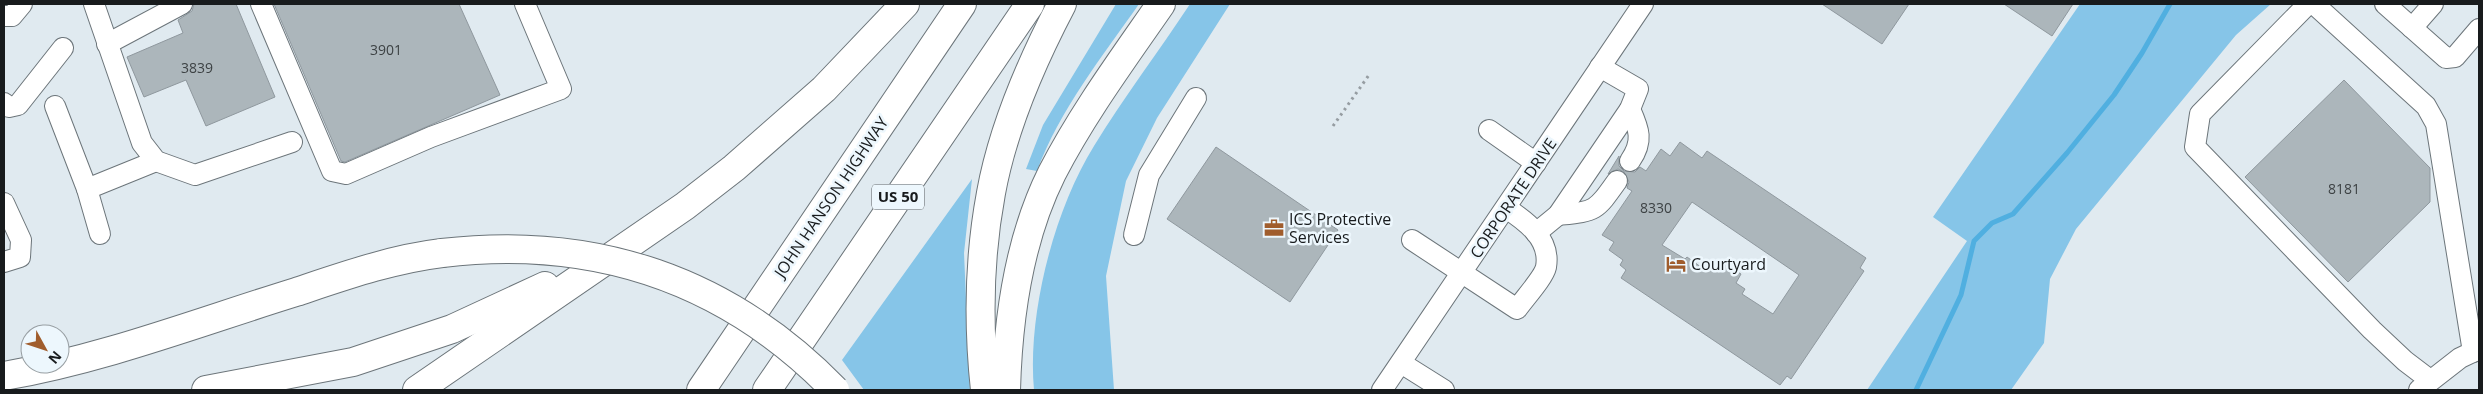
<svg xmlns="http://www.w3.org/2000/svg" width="2483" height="394" viewBox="0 0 2483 394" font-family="'Open Sans',sans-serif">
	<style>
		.green { fill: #86c5e8 }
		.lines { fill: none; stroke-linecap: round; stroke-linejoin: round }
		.stream { stroke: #50afe0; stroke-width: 5 }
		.building { fill: #acb6bb; stroke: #8f989e; fill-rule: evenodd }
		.minor-casing { stroke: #6c757a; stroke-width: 22 }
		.highway-casing { stroke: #6c757a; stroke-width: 30 }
		.path { stroke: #969da2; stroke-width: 3; stroke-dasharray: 2.5 4; stroke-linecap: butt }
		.minor { stroke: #fff; stroke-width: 20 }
		.highway { stroke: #fff; stroke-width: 28 }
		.highway-bridge-casing { stroke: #6c757a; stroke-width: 30; stroke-linecap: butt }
		.highway-bridge { stroke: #fff; stroke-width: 28 }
		.labels { text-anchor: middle; stroke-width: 5; stroke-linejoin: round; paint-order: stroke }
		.number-label { font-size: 14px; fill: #3d4244 }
		.shield { fill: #edf7fd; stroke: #585d60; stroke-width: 1 }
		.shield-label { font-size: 15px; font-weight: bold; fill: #181b1d }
		.street-label { font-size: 16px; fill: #181b1d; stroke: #edf7fd }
		.poi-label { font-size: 16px; fill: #181b1d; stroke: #edf7fd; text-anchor: start }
	</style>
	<rect width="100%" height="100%" fill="#e0eaf0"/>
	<g class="green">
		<path d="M 1116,4 L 1139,4 C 1102,57 1060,109 1037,171 L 1026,169 L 1043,125 Z"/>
		<path d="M 1190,4 L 1230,4 L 1157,118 L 1126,181 L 1106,276 L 1114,390 L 1034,390 C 1027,315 1054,210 1094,146 C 1124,97 1159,51 1190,4 Z"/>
		<path d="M 2080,4 L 2271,4 L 2236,35 L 2076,229 L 2050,279 L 2044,343 L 2011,390 L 1867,390 L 1967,241 L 1933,217 Z"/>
		<path d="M 972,179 L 964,253 L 970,390 L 864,390 L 842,360 Z"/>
	</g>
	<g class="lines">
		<path class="stream" d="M 1916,390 L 1961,295 L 1974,241 L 1992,223 L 2013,214 L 2067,153 L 2114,95 L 2142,53 L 2170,4"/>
	</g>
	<g class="building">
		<path d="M 194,4 L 236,4 L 275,97 L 206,126 L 186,80 L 144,97 L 127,57 L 183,33 L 178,20 L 192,11 Z"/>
		<path d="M 274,4 L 459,4 L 500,95 L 345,162 L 341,161 Z"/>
		<path d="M 1822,4 L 1909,4 L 1882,44 Z"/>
		<path d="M 2004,4 L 2073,4 L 2052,36 Z"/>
		<path d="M 2344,80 L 2430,168 L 2430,202 L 2348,282 L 2245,177 Z"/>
		<path d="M 1680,142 L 1702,158 L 1707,151 L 1866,258 L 1860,268 L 1864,271 L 1791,379 L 1787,376 L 1780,385 L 1621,278 L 1626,270 L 1620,265 L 1623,260 L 1609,250 L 1614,242 L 1602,235 L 1632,191 L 1627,188 L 1629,182 L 1624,172 L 1618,169 L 1608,174 L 1619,156 L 1619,166 L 1624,171 L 1635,172 L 1640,167 L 1646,171 L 1661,149 L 1670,156 ZM 1692,202 L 1799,275 L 1773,314 L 1742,294 L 1745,289 L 1736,283 L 1741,274 L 1723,262 L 1716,270 L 1708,264 L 1705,270 L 1687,257 L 1685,259 L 1662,245 Z"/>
		<path d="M 1216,147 L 1338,230 L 1290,302 L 1167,219 Z"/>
	</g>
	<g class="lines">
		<defs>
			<g id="minor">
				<path d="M 94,4 L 142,143 L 156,161 L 195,175 L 292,142"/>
				<path d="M 261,4 L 332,171 L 346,174 L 431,137 L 561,89 L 525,4"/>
				<path d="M 2308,4 L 2200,114 L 2195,147 L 2372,330 L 2405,361 L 2430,380"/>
				<path d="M 2314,4 L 2426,106 L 2436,124 L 2473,352"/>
				<path d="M 2385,4 L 2446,58 L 2455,57 L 2479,29"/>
				<path d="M 4,16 L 12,16 L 22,4"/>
				<path d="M 2412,28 L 2433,4"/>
				<path d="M 107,44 L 182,4"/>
				<path d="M 4,103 L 9,107 L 18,105 L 63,48"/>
				<path d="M 55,106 L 87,189 L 156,161"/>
				<path d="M 1630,109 C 1639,129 1644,141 1630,161"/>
				<path d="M 1489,130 L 1536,163"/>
				<path d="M 87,189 L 100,234"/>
				<path d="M 4,203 L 21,240 L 20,257 L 4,262"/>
				<path d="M 1558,215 C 1596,211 1595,212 1617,181"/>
				<path d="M 1536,233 L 1558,215 L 1630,109 L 1638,89 L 1600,67"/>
				<path d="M 1134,235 L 1149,175 L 1196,98"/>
				<path d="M 1412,240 L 1517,309 C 1524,299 1544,277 1546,267 C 1551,239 1526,221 1506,208"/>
				<path d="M 1401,363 L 1444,390"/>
				<path d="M 1382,390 L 1643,4"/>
				<path d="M 2419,390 L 2460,358 L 2479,349"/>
			</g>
			<g id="highway">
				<path d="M 4,376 C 103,359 199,322 296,292 C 344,276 392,259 442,253"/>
				<path d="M 206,390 L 353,362 L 452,329 L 545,286"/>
				<path d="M 417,390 L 685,206 L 734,168 L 824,89 L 905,4"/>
				<path d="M 701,390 L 962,4"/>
				<path d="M 767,390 L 1030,4"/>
				<path d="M 985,390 C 978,325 979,257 991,193 C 1003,127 1031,63 1062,4"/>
				<path d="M 1006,390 C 1008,317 1019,239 1052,173 C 1083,113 1123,59 1161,4"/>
			</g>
		</defs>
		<use href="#minor" class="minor-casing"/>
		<use href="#highway" class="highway-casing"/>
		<path class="path" d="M 1333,126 L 1369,75"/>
		<use href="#minor" class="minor"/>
		<use href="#highway" class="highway"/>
		<defs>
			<path id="highway-bridge" d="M 442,253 C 595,235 728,280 835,390"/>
		</defs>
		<use href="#highway-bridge" class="highway-bridge-casing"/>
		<use href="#highway-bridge" class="highway-bridge"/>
	</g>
	<defs>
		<symbol id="office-bare" viewBox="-9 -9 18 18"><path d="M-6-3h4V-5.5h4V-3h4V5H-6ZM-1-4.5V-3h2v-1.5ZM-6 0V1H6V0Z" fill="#a05d2d" stroke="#edf7fd" stroke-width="2.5" paint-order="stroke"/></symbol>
		<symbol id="hotel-bare" viewBox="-9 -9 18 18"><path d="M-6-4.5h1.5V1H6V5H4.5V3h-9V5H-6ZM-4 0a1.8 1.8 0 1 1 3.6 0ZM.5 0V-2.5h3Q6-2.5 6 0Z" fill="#a05d2d" stroke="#edf7fd" stroke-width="2.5" paint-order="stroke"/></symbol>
	</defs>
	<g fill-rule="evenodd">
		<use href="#office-bare" x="1260" y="214" width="28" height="28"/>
		<use href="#hotel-bare" x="1662" y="250" width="28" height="28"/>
	</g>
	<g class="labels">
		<g class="number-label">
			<text x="386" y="55">3901</text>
			<text x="197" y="73">3839</text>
			<text x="2344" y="194">8181</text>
			<text x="1656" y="213">8330</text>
		</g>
		<rect class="shield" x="872" y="184.5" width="52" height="25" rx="4"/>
		<g class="shield-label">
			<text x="898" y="202">US 50</text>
		</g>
		<g class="street-label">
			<text transform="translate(831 197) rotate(-56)" y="6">JOHN HANSON HIGHWAY</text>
			<text transform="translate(1513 198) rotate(-56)" y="6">CORPORATE DRIVE</text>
		</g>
		<g class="poi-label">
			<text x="1289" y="225">ICS Protective<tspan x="1289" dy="18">Services</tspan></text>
			<text x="1691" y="270">Courtyard</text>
		</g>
	</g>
	<rect width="2483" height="394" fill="none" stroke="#181b1d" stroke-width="10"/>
	<g transform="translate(45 349) rotate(130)"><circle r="24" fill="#edf7fd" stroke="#989fa3"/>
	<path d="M0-4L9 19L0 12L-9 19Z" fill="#a05d2d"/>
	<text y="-8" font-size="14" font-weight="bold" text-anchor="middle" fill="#181b1d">N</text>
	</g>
</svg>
